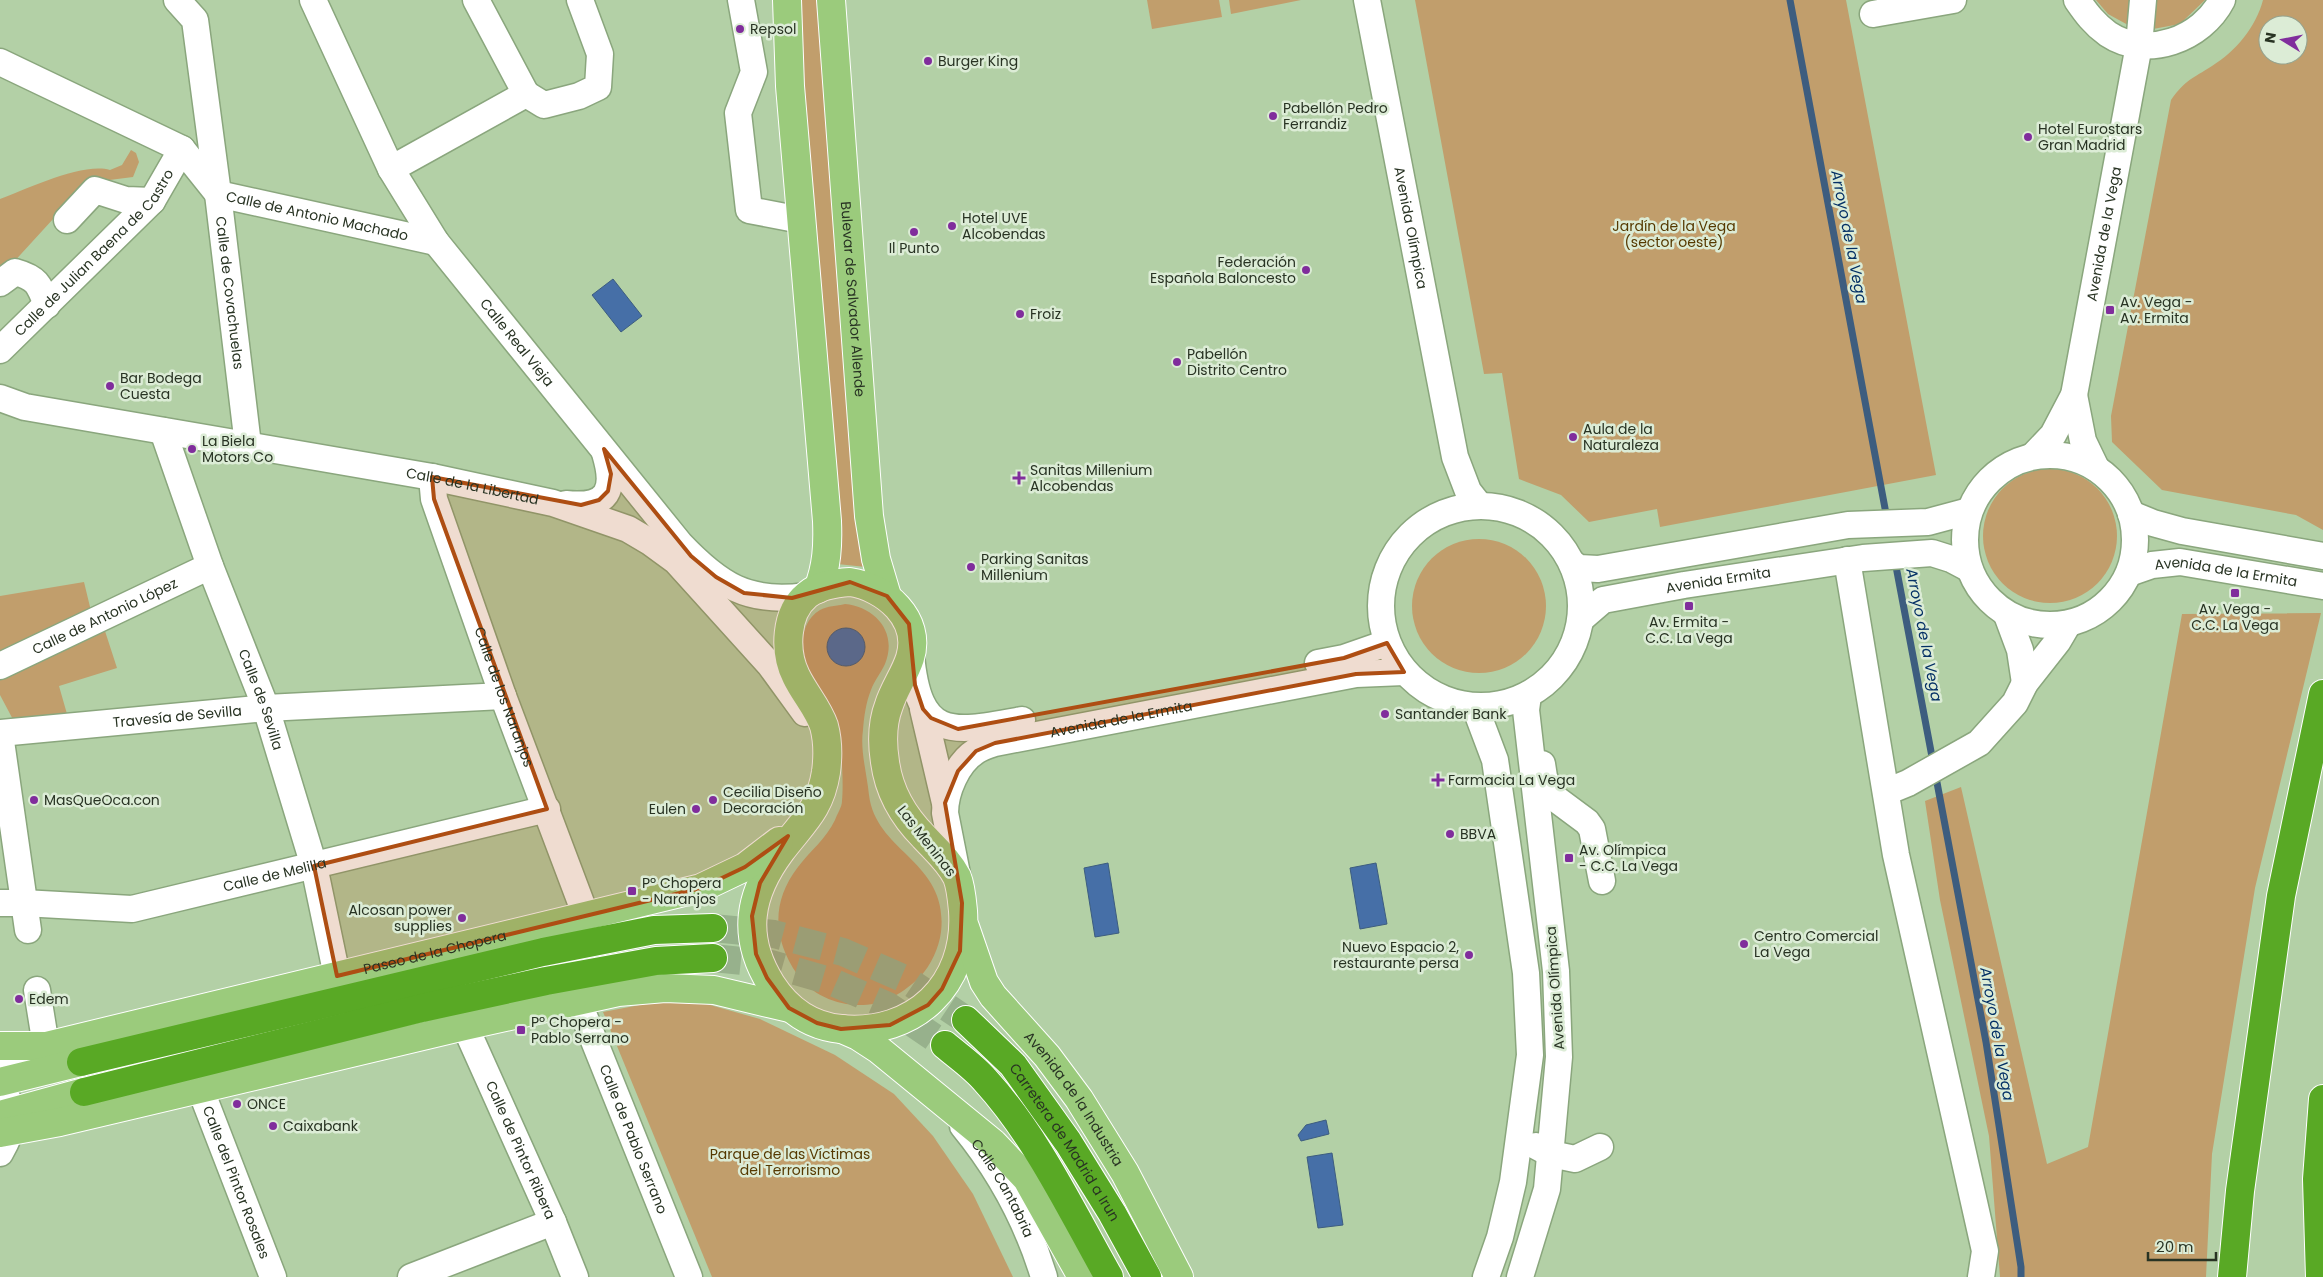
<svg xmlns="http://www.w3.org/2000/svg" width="2323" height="1277" viewBox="0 0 2323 1277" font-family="Poppins,sans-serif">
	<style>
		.green { fill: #c19e6c; fill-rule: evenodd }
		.water { fill: #466fa7; stroke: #3d5d7f }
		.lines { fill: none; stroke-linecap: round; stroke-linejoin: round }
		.stream { stroke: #3d5d7f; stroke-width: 7 }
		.highway-tunnel { stroke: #97b18c; stroke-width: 28; stroke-dasharray: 28 14; stroke-linecap: butt }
		.minor-casing { stroke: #8aa67d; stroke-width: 29 }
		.major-casing { stroke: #fff; stroke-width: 30 }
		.highway-casing { stroke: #fff; stroke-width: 30 }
		.minor { stroke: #fff; stroke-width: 26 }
		.major { stroke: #9bcb7c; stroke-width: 28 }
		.highway { stroke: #59a925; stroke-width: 28 }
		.marked { fill: #ae4e13; fill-opacity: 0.2; stroke: #ae4e13; stroke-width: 4; stroke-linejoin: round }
		.poi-dot { fill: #802d9c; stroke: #dcecd6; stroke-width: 2 }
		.labels { text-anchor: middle; stroke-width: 5; stroke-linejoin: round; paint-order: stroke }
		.poi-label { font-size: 14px; fill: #283323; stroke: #dcecd6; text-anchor: start }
		.street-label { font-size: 14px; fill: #283323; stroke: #dcecd6 }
		.park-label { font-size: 14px; fill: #563900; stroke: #dcecd6 }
		.water-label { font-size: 15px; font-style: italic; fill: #043065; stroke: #dcecd6 }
	</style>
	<rect width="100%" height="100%" fill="#b3d0a6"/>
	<g class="green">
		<path d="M 795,0 L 819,0 L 866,567 L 837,564 Z"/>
		<path d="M 1147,0 L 1219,0 L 1222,17 L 1152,29 Z"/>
		<path d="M 1229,0 L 1301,0 L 1231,14 Z"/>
		<path d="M 1415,0 L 1846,0 L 1936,475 L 1660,527 L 1657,509 L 1589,522 L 1561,495 L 1519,479 L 1502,373 L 1484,374 Z"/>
		<path d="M 2096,0 L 2130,0 L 2128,25 L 2108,14 Z"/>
		<path d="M 2156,0 L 2205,0 L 2180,24 L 2153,29 Z"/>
		<path d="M 2263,0 L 2323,0 L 2323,530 L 2296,515 L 2162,490 L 2112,442 L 2111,416 L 2171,100 C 2186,79 2192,79 2212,66 C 2236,51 2256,27 2263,0 ZM 2268,25 L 2298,25 L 2298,55 L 2268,55 Z"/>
		<path d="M 131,150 L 136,153 L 139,162 L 133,177 L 86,183 L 0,277 L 0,199 C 27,189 83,162 110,170 L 122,165 Z"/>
		<circle cx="2050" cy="536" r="67"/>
		<circle cx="1479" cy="606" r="67"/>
		<path d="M 84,582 L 91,611 L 104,628 L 117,668 L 59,686 L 69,721 L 17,727 L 0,695 L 0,596 Z"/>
		<path d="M 845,604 C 875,607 898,632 885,664 C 881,673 874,681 871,690 C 866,702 864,717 863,730 C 860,751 867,774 869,795 C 876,853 949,861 941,932 C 939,948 931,965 920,977 C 904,992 886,1004 863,1005 C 838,1006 811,995 797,974 C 773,939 771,902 798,867 C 810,851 826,839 835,820 C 837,814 842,807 842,801 C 844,780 841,736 835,716 C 830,699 818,688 809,674 C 798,655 799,622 820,610 C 827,606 837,606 845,604 Z"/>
		<path d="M 2321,613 L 2255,888 L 2212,1154 L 2206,1277 L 2000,1277 L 1989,1136 L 1940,900 L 1925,801 L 1961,787 L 2047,1164 L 2088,1147 L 2182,614 Z"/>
		<path d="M 696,1001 L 760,1019 L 835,1055 L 894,1094 L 933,1136 L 973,1194 L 1013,1277 L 712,1277 L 603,1012 L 645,1004 Z"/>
	</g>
	<g class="water">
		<path d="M 613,279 L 642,316 L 621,332 L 592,295 Z"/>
		<circle cx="846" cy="647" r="19"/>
		<path d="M 1108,863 L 1119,933 L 1095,937 L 1084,868 Z"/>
		<path d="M 1376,863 L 1387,924 L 1360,929 L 1350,868 Z"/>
		<path d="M 1326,1120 L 1329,1134 L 1301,1141 L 1298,1135 L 1306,1125 Z"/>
		<path d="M 1332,1153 L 1343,1225 L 1318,1228 L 1307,1157 Z"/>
	</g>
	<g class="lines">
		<g class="stream">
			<path d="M 1790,0 L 1887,519"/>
			<path d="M 1895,561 L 1933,762"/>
			<path d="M 1935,772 L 1986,1042 L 2021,1267 L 2021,1277"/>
		</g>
		<g class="highway-tunnel">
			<path d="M 713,928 L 774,934 L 843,952 L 905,979 L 966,1020"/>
			<path d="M 713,958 L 771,964 L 830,981 L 888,1006 L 945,1045"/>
		</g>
		<defs>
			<g id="minor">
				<path id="s1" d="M 177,0 L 195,20 L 218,194 L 248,445"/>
				<path id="s2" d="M 313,0 L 391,169 L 436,242 L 680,544 C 719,585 748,604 805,596"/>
				<path d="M 476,0 L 526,94"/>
				<path d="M 741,0 L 754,72 L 738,113 L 749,210 L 801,220"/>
				<path id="s3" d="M 1367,0 L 1455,457 L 1468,491 L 1479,505"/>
				<path d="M 2077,0 C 2086,13 2094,24 2108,34 C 2147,60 2202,39 2222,0"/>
				<path d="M 1873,14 L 1953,0"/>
				<path id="s4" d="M 0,62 L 182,149 L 218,194 L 436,242"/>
				<path d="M 526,94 L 544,105 L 579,96 L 598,87 L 600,54 L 580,0"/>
				<path d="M 391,169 L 526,94"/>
				<path d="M 67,220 L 95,190 L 126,200 L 152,201"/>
				<path d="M 0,283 L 15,272 C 37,278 39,284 47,305"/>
				<path id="s5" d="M 0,350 L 152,201 L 182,149"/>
				<path d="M 2074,395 L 2083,441 L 2096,468"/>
				<path id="s6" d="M 0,398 L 25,407 L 432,477 L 553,503 L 628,529 L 650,542 L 676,561 L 770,665 L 805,713"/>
				<path id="s7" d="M 163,431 L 210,566 L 266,708 L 314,866 L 337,976"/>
				<circle cx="2050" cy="540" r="85"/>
				<path id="s8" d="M 2033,456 L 2053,435 L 2074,395 L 2139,45 L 2143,0"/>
				<path id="s9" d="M 432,477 L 434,499 L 503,696 L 586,916"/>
				<path d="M 566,504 C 609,508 616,490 605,453"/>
				<circle cx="1481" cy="606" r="100"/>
				<path d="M 2131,514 L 2153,523 L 2182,531 L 2323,556"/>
				<path d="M 1847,560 L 1896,855 L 1985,1251 L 1981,1277"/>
				<path d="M 1572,563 L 1579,568 L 1598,569 L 1848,525 L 1928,522 L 1969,511"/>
				<path id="s10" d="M 2129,573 L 2152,565 L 2180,562 L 2323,586"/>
				<path d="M 2007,615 L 2020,650 L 2025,683"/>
				<path id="s11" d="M 1581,619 L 1603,600 L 1684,585 L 1863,558 L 1932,553 L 1951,559 L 1968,568"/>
				<path d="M 911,655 C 919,741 951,733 1022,720"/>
				<path d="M 1318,663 L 1344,658 L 1387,643"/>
				<path id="s12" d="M 0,666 L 210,566"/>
				<path d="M 1475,707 L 1495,760 L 1526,973 L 1530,1055 L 1513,1182 L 1500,1237 L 1486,1277"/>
				<path d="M 923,709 L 945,803"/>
				<path id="s13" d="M 0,733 L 266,708 L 503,696"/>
				<path d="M 0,734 L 28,930"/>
				<path d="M 1542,764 L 1544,777 L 1552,796 L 1587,822 L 1592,829 L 1602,881"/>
				<path d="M 1886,792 L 1908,783 L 1979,743 L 2015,703 L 2025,683 L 2058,641 L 2068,624"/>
				<path id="s14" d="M 958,879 L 945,813 C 945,792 957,763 976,751 C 982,747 989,745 995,743 L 1356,674 L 1404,672"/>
				<path id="s15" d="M 0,903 L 23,903 L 132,909 L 547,809"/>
				<path d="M 37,990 L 46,1046"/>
				<path id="s16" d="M 578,1001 L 689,1277"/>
				<path id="s17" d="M 465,1026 L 553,1222 L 575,1277"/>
				<path d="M 0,1061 L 14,1066 L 48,1069"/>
				<path id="s18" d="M 200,1088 L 273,1277"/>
				<path d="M 0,1091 C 22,1110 12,1132 0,1153"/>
				<path id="s19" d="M 963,1126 C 1000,1171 1027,1221 1044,1277"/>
				<path d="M 1536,1146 L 1551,1154 L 1575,1159 L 1600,1147"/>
				<path d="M 411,1277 L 553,1222"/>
				<path d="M 1520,1277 L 1547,1189 L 1559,1057 L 1556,971 L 1526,710 L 1528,695"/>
			</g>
			<g id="major">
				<path d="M 787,0 L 790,86 L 827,521 C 828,545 827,566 818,589"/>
				<path id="s20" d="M 831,0 L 869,516 L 876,559 L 887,596"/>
				<path d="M 850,582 C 885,587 922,619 910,658 C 905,674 894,689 889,705 C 882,723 882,743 885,762 C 889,792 903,816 924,837 C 936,850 949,861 957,877 C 961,887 962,900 963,911 C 968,985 914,1036 841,1029 C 810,1026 787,1009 771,984 C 741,936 749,894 781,851 C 803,822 820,810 826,772 C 828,757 828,741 824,726 C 818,708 804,693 796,676 C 784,652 785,613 807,595 C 819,585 835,583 850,582 Z"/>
				<path id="s21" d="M 965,927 L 984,982 L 993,996 L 1047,1056 L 1079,1099 L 1125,1173 L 1179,1277"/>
				<path d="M 842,1029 L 858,1036 L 878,1049 L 993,1143 L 1027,1179 L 1082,1277"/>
				<path id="s22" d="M 0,1046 L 46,1046 L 701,888 L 745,867 L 779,841"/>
				<path d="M 0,1082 L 81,1062"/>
				<path d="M 0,1115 L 84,1092"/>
				<path d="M 0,1133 L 60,1122 L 465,1026 L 618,992 L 665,988 L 714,990 L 789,1008"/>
			</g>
			<g id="highway">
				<path id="s23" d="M 966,1020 L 1013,1065 L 1068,1142 L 1112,1213 L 1147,1277"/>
				<path d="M 945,1045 C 958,1056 974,1067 985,1080 C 1037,1137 1071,1210 1109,1277"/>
				<path d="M 81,1062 L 543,952 L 654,930 L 713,928"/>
				<path d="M 84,1092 L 422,1008 L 546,981 L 656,961 L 713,958"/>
				<path d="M 2232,1277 L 2240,1191 L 2281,896 L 2323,694"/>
				<path d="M 2320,1277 L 2317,1179 L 2323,1099"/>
			</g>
		</defs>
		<use href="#minor" class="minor-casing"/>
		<use href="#major" class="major-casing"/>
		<use href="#highway" class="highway-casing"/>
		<use href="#minor" class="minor"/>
		<use href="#major" class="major"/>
		<use href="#highway" class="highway"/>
	</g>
	<path class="marked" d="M 604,449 L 691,556 L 716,577 L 744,593 L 792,598 L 850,582 L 887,596 L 909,624 L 915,685 L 923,709 L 931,718 L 958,729 L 1344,658 L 1387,643 L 1404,672 L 1356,674 L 995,743 L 976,751 L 958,771 L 945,803 L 962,903 L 960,951 L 942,989 L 928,1005 L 890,1025 L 841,1029 L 817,1023 L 789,1008 L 767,978 L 756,954 L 752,916 L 760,883 L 788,836 L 745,867 L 701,888 L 337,976 L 314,866 L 547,809 L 434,499 L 432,477 L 581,505 L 599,500 L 608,491 L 611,474 Z"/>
	<g class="poi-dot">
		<circle cx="740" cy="29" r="5"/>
		<circle cx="928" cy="61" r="5"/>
		<circle cx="1273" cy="116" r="5"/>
		<circle cx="2028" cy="137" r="5"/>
		<circle cx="952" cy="226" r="5"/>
		<circle cx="914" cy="232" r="5"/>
		<circle cx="1306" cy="270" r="5"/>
		<rect x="2105" y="305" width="10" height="10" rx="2.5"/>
		<circle cx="1020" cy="314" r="5"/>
		<circle cx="1177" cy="362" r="5"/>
		<circle cx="110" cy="386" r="5"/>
		<circle cx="1573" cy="437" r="5"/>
		<circle cx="192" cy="449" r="5"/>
		<path d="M1016.5 470.5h5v5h5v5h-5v5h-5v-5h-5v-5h5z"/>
		<circle cx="971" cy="567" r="5"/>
		<rect x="2230" y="588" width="10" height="10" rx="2.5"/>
		<rect x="1684" y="601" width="10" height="10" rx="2.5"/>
		<circle cx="1385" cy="714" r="5"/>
		<path d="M1435.5 772.5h5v5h5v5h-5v5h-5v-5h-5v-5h5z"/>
		<circle cx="34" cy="800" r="5"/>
		<circle cx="713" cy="800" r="5"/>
		<circle cx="696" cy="809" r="5"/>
		<circle cx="1450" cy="834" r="5"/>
		<rect x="1564" y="853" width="10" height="10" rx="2.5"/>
		<rect x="627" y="886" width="10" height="10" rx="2.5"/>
		<circle cx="462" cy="918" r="5"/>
		<circle cx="1744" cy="944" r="5"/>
		<circle cx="1469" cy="955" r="5"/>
		<circle cx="19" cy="999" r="5"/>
		<rect x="516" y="1025" width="10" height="10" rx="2.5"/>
		<circle cx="237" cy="1104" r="5"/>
		<circle cx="273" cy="1126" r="5"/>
	</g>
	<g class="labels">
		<g class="poi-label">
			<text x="750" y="34">Repsol</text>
			<text x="938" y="66">Burger King</text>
			<text x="1283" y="113">Pabellón Pedro<tspan x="1283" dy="16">Ferrandiz</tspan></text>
			<text x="2038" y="134">Hotel Eurostars<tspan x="2038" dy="16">Gran Madrid</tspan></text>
			<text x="962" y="223">Hotel UVE<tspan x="962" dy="16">Alcobendas</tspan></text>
			<text x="914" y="253" text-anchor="middle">Il Punto</text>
			<text x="1296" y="267" text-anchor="end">Federación<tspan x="1296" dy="16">Española Baloncesto</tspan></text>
			<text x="2120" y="307">Av. Vega -<tspan x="2120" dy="16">Av. Ermita</tspan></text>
			<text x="1030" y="319">Froiz</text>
			<text x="1187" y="359">Pabellón<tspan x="1187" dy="16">Distrito Centro</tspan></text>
			<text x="120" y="383">Bar Bodega<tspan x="120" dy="16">Cuesta</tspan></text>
			<text x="1583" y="434">Aula de la<tspan x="1583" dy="16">Naturaleza</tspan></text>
			<text x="202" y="446">La Biela<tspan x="202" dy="16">Motors Co</tspan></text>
			<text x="1030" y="475">Sanitas Millenium<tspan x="1030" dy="16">Alcobendas</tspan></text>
			<text x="981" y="564">Parking Sanitas<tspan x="981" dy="16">Millenium</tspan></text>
			<text x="2235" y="614" text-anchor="middle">Av. Vega -<tspan x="2235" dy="16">C.C. La Vega</tspan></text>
			<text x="1689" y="627" text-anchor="middle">Av. Ermita -<tspan x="1689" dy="16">C.C. La Vega</tspan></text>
			<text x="1395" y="719">Santander Bank</text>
			<text x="1448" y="785">Farmacia La Vega</text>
			<text x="723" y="797">Cecilia Diseño<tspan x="723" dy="16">Decoración</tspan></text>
			<text x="44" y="805">MasQueOca.con</text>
			<text x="686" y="814" text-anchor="end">Eulen</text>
			<text x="1460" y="839">BBVA</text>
			<text x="1579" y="855">Av. Olímpica<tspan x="1579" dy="16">- C.C. La Vega</tspan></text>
			<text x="642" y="888">Pº Chopera<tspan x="642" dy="16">- Naranjos</tspan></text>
			<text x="452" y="915" text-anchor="end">Alcosan power<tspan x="452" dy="16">supplies</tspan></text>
			<text x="1754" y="941">Centro Comercial<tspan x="1754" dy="16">La Vega</tspan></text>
			<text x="1459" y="952" text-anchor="end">Nuevo Espacio 2,<tspan x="1459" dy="16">restaurante persa</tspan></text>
			<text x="29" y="1004">Edem</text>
			<text x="531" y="1027">Pº Chopera -<tspan x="531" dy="16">Pablo Serrano</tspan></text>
			<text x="247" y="1109">ONCE</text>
			<text x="283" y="1131">Caixabank</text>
		</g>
		<g class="street-label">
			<text dy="5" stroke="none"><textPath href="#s4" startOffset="361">Calle de Antonio Machado</textPath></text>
			<text dy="5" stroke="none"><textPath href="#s3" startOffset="232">Avenida Olímpica</textPath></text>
			<text dy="5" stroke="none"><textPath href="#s8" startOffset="238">Avenida de la Vega</textPath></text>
			<text dy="5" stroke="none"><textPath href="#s5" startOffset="136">Calle de Julian Baena de Castro</textPath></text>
			<text dy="5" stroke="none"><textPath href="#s1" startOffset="302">Calle de Covachuelas</textPath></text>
			<text dy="5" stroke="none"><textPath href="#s20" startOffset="300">Bulevar de Salvador Allende</textPath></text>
			<text dy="5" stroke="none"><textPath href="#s2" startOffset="401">Calle Real Vieja</textPath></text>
			<text dy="5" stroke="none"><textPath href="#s6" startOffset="481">Calle de la Libertad</textPath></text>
			<text dy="5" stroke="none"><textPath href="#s10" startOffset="99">Avenida de la Ermita</textPath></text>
			<text dy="5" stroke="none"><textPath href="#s11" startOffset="146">Avenida Ermita</textPath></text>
			<text dy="5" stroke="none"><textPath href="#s12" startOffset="116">Calle de Antonio López</textPath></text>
			<text dy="5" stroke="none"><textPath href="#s9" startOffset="232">Calle de los Naranjos</textPath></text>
			<text dy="5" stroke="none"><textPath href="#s7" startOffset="286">Calle de Sevilla</textPath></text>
			<text dy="5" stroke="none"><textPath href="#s13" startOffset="178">Travesía de Sevilla</textPath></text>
			<text dy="5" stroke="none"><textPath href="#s14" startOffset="288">Avenida de la Ermita</textPath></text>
			<text transform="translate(927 841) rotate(52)" y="5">Las Meninas</text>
			<text dy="5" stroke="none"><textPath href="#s15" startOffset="279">Calle de Melilla</textPath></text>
			<text dy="5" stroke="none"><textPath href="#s22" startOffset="446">Paseo de la Chopera</textPath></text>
			<text transform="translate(1555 988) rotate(-94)" y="5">Avenida Olímpica</text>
			<text dy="5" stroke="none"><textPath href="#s21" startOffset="206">Avenida de la Industria</textPath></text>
			<text dy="5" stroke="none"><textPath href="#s16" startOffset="149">Calle de Pablo Serrano</textPath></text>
			<text dy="5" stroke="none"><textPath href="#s23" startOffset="158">Carretera de Madrid a Irun</textPath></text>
			<text dy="5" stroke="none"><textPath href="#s17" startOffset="136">Calle de Pintor Ribera</textPath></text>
			<text dy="5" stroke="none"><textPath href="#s18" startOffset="101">Calle del Pintor Rosales</textPath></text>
			<text dy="5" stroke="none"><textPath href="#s19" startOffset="74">Calle Cantabria</textPath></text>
		</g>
		<g class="park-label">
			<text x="1674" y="231">Jardín de la Vega<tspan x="1674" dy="16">(sector oeste)</tspan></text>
			<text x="790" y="1159">Parque de las Víctimas<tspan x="790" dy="16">del Terrorismo</tspan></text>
		</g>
		<g class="water-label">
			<text transform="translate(1849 237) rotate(79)" y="5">Arroyo de la Vega</text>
			<text transform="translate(1924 635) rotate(79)" y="5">Arroyo de la Vega</text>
			<text transform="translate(1997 1034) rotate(80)" y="5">Arroyo de la Vega</text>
		</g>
	</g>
	<g transform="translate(2283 40) rotate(280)"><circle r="24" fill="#dcecd6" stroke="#94a28e"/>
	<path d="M0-4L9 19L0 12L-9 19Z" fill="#802d9c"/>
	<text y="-8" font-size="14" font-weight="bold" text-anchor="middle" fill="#283323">N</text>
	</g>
	<path d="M2148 1252v8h68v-8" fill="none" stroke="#283323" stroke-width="2.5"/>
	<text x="2156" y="1252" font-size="15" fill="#283323" stroke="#dcecd6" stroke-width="4" paint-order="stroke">20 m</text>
</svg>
